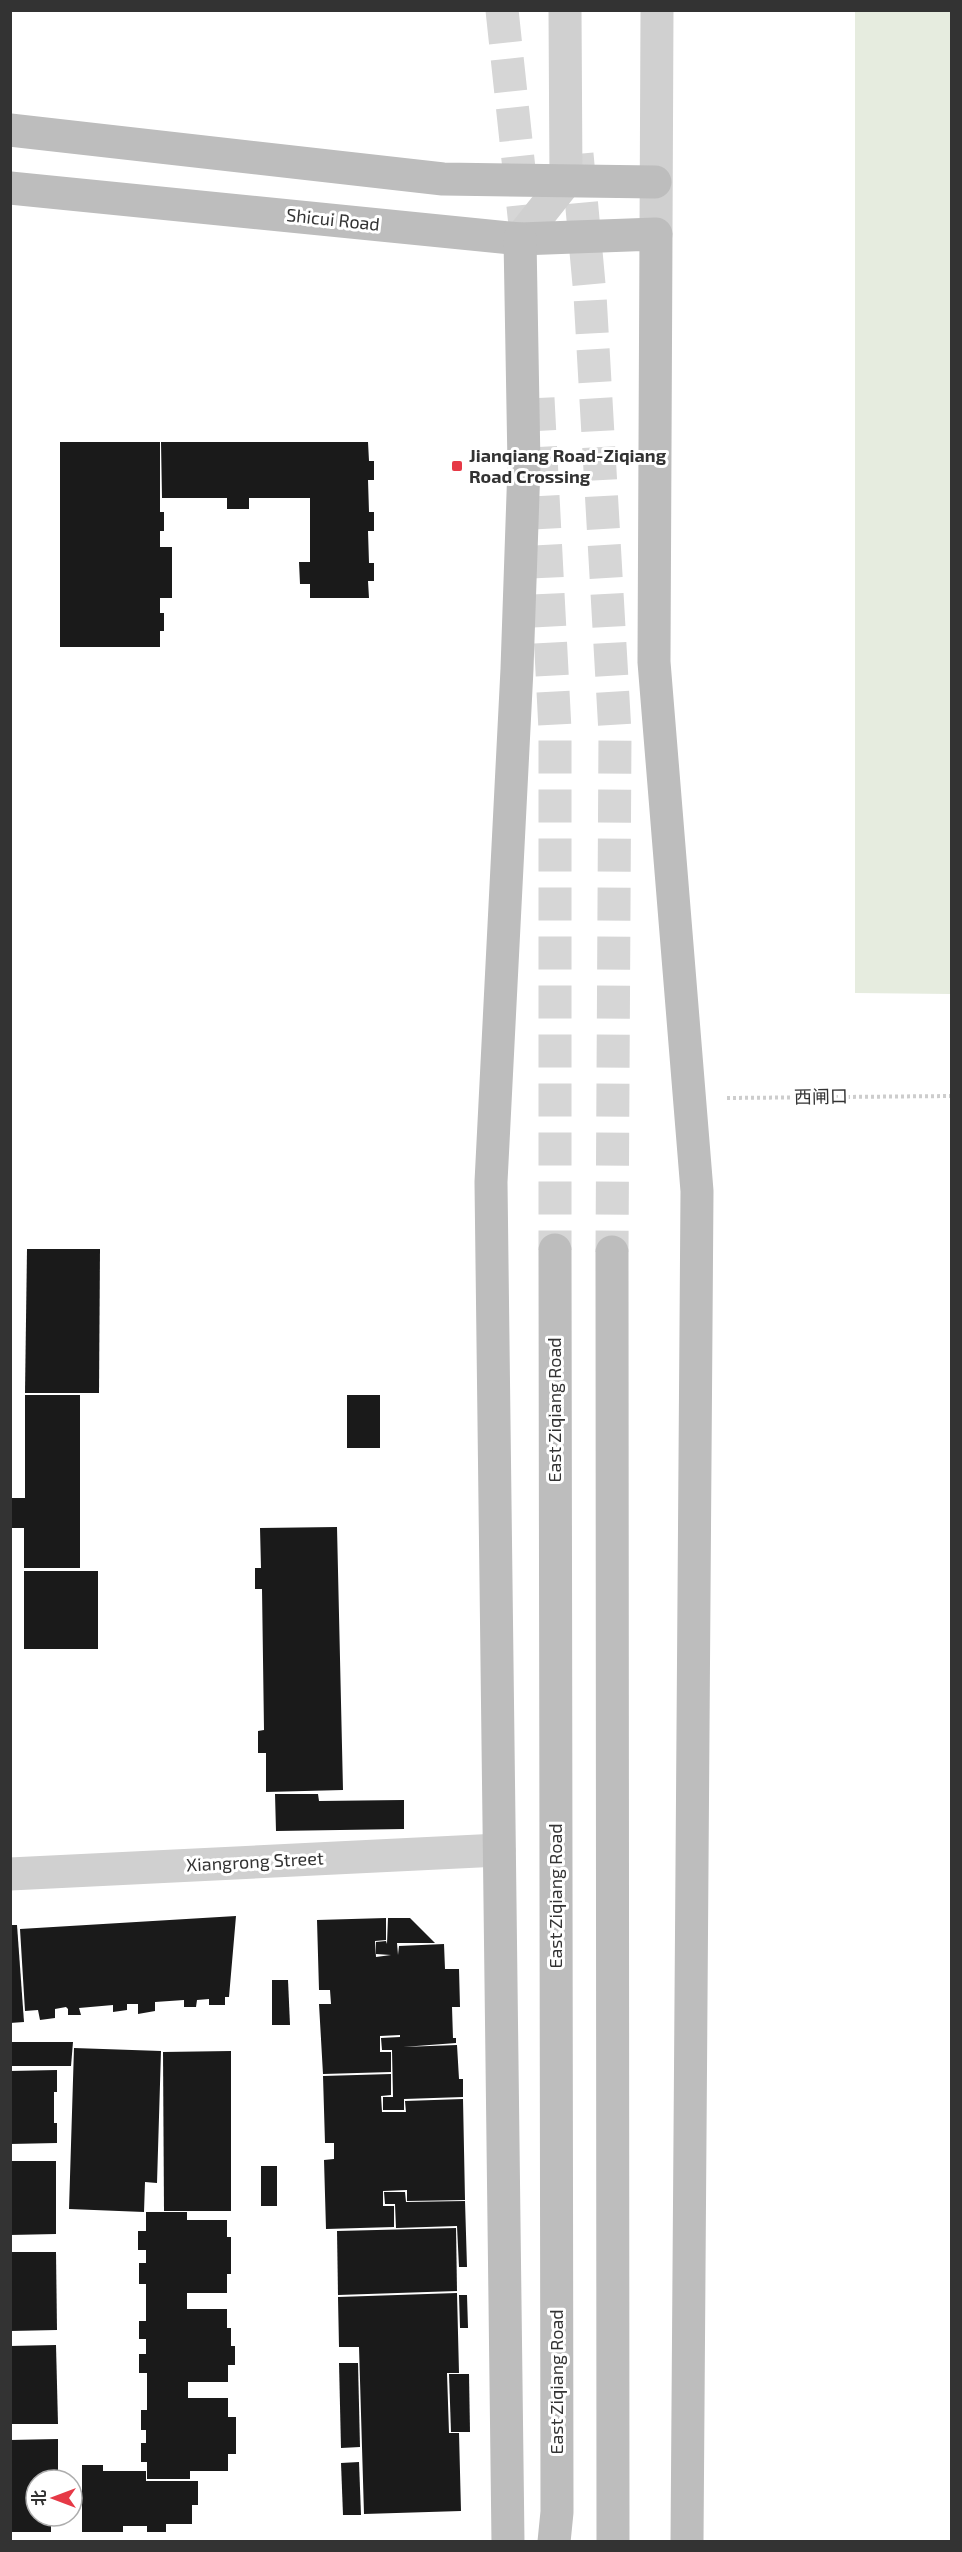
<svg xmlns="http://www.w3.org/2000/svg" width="962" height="2552" viewBox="0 0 962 2552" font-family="'Exo 2','Noto Sans SC',sans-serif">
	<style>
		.green { fill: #e6ecdf }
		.building { fill: #1a1a1a }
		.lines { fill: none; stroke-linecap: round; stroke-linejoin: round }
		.secondary-tunnel { stroke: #d6d6d6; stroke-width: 33; stroke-dasharray: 33 16; stroke-linecap: butt }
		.path { stroke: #cdcdcd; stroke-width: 4; stroke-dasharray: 3 3; stroke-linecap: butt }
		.minor { stroke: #d0d0d0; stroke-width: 33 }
		.tertiary { stroke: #d0d0d0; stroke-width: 33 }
		.secondary { stroke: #bdbdbd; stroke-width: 33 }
		.poi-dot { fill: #e63946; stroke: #fff; stroke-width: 2 }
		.labels { text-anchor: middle; stroke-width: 6; stroke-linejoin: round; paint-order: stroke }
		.street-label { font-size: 18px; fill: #333; stroke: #fff }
		.poi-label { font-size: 18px; font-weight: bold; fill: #333; stroke: #fff; text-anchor: start }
	</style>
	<rect width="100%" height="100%" fill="#fff"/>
	<path class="green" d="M 855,11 L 951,11 L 951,994 L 855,993 Z"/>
	<g class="building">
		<path d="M 60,442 L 160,442 L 160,512 L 164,512 L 164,531 L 160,531 L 160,547 L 172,547 L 172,598 L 160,598 L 160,613 L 164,613 L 164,631 L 160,631 L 160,647 L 60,647 Z"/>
		<path d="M 161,442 L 368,442 L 369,461 L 374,461 L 374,480 L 368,480 L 369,512 L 374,512 L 374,531 L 368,531 L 369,563 L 374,563 L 374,581 L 368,581 L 369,598 L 310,598 L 310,584 L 300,584 L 299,562 L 310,562 L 310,498 L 249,498 L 249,509 L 227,509 L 227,498 L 162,498 Z"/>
		<path d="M 27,1249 L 100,1249 L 99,1393 L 25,1393 Z"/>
		<path d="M 25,1395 L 80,1395 L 80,1568 L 24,1568 L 24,1528 L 10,1528 L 10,1498 L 25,1498 Z"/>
		<rect x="347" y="1395" width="33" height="53"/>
		<path d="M 337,1527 L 343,1790 L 266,1792 L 266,1753 L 258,1753 L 258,1731 L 264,1730 L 262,1589 L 255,1589 L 255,1568 L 261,1568 L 260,1528 Z"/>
		<rect x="24" y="1571" width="74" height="78"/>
		<path d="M 275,1794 L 318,1794 L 319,1801 L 404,1800 L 404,1829 L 276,1831 Z"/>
		<path d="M 236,1916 L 229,1997 L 225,1997 L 225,2005 L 209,2005 L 209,1999 L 197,2000 L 196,2007 L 184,2007 L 184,2000 L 155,2002 L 155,2011 L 138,2014 L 138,2004 L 127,2004 L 127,2010 L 113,2012 L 113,2005 L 79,2008 L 81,2015 L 68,2015 L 68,2009 L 66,2007 L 55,2009 L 55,2018 L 40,2020 L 38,2010 L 25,2011 L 20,1929 Z"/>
		<path d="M 386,1918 L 386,1940 L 375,1941 L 376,1957 L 391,1955 L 376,1954 L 376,1942 L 386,1941 L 387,1944 L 388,1918 L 410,1918 L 435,1943 L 397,1943 L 398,1955 L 399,1946 L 444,1944 L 445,1969 L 459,1969 L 460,2007 L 452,2007 L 453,2038 L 456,2038 L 456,2043 L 403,2047 L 457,2045 L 459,2079 L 463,2079 L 463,2097 L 404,2099 L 404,2110 L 383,2110 L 383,2097 L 393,2097 L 392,2050 L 382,2050 L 381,2038 L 400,2037 L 400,2035 L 380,2036 L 380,2052 L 391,2052 L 391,2072 L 323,2074 L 319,2004 L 331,2004 L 330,1990 L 319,1990 L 317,1920 Z"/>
		<path d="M 10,1925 L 17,1925 L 24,2022 L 10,2023 Z"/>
		<path d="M 272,1980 L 288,1980 L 290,2025 L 272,2025 Z"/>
		<path d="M 11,2042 L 73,2042 L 71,2066 L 11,2066 Z"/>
		<path d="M 74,2048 L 161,2051 L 157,2183 L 145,2182 L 144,2212 L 69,2209 Z"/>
		<path d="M 231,2051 L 231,2211 L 164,2211 L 163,2052 Z"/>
		<path d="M 57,2070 L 57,2092 L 54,2092 L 54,2123 L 57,2123 L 57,2143 L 10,2144 L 10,2071 Z"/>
		<path d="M 391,2074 L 391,2095 L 381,2096 L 382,2112 L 406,2112 L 405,2101 L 463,2099 L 465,2200 L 407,2201 L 407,2190 L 383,2191 L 383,2206 L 394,2206 L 394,2227 L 326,2229 L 324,2160 L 334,2159 L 334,2143 L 325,2143 L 323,2076 Z"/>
		<path d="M 10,2161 L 56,2161 L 56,2234 L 10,2235 Z"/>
		<rect x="261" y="2166" width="16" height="40"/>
		<path d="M 384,2192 L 405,2192 L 406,2202 L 465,2201 L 467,2267 L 459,2267 L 457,2226 L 396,2228 L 395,2204 L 385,2204 Z"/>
		<path d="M 146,2212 L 187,2212 L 187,2220 L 227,2220 L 227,2237 L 231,2237 L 231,2274 L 227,2274 L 227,2293 L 187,2293 L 187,2309 L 227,2309 L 227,2328 L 231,2328 L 231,2346 L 235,2346 L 235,2365 L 228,2365 L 228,2382 L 188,2382 L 188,2398 L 228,2398 L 228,2417 L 236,2417 L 236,2454 L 228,2454 L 228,2471 L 190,2471 L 190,2479 L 147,2479 L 147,2462 L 141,2462 L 141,2443 L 146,2443 L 146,2430 L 141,2430 L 141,2410 L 147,2410 L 147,2373 L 139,2373 L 139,2354 L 146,2354 L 146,2339 L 139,2339 L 139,2321 L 146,2321 L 146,2284 L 139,2284 L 139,2263 L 146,2263 L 146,2250 L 138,2250 L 138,2231 L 146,2231 Z"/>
		<path d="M 456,2228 L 457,2291 L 338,2295 L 337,2231 Z"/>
		<path d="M 10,2252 L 56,2252 L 57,2330 L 10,2331 Z"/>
		<path d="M 457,2293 L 459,2373 L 447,2373 L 449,2433 L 459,2433 L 461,2511 L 364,2514 L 359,2347 L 339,2347 L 338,2297 Z"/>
		<path d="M 459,2295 L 467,2295 L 468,2328 L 460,2328 Z"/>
		<path d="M 56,2345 L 58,2424 L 10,2424 L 10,2346 Z"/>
		<path d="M 339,2363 L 358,2363 L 360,2447 L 341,2448 Z"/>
		<path d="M 449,2374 L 469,2374 L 470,2432 L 451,2432 Z"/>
		<path d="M 58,2439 L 58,2479 L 36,2480 L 36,2516 L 51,2516 L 51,2532 L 10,2532 L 10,2440 Z"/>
		<path d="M 359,2462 L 361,2515 L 343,2515 L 341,2463 Z"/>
		<path d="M 82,2465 L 103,2465 L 103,2471 L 146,2471 L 146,2481 L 198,2481 L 198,2505 L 192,2505 L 192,2524 L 166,2524 L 166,2532 L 147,2532 L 147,2526 L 123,2526 L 123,2532 L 82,2532 Z"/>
	</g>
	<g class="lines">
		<g class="secondary-tunnel">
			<path d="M 502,10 L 528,253"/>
			<path d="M 577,154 L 590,295 L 615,733 L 612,1252"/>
			<path d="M 538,398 L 555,730 L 555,1250"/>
		</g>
		<path class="path" d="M 727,1098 L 952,1096"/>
		<path class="minor" d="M 10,1874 L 499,1850"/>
		<g class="tertiary">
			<path d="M 656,234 L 657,10"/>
			<path d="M 520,239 L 566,181 L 565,10"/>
		</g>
		<g class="secondary">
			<path d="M 10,130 L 443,179 L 655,182"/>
			<path d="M 10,188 L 520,239 L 656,234 L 654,662 L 697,1191 L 687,2542"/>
			<path d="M 612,1252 L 613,2542"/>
			<path d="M 508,2542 L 491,1182 L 517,669 L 524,465 L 520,239"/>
			<path d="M 554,2542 L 557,2512 L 555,1250"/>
		</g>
	</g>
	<rect class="poi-dot" x="451" y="460" width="12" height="12" rx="3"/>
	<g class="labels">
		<g class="street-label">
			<text transform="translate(333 220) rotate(6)" y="6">Shicui Road</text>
			<text transform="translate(821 1097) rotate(-1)" y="6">西闸口</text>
			<text transform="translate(555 1410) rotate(-90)" y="6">East Ziqiang Road</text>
			<text transform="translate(255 1862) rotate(-3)" y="6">Xiangrong Street</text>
			<text transform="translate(556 1896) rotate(-90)" y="6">East Ziqiang Road</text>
			<text transform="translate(557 2382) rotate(-90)" y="6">East Ziqiang Road</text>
		</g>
		<g class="poi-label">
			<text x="469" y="462">Jianqiang Road-Ziqiang<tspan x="469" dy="21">Road Crossing</tspan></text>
		</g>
	</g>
	<rect width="962" height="2552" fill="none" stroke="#333333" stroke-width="24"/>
	<g transform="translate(54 2498) rotate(270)"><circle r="28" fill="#ffffff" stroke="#adadad" stroke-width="1.5"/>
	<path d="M0-4.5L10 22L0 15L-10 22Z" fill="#e63946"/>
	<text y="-9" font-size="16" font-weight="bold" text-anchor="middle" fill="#333333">北</text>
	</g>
</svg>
